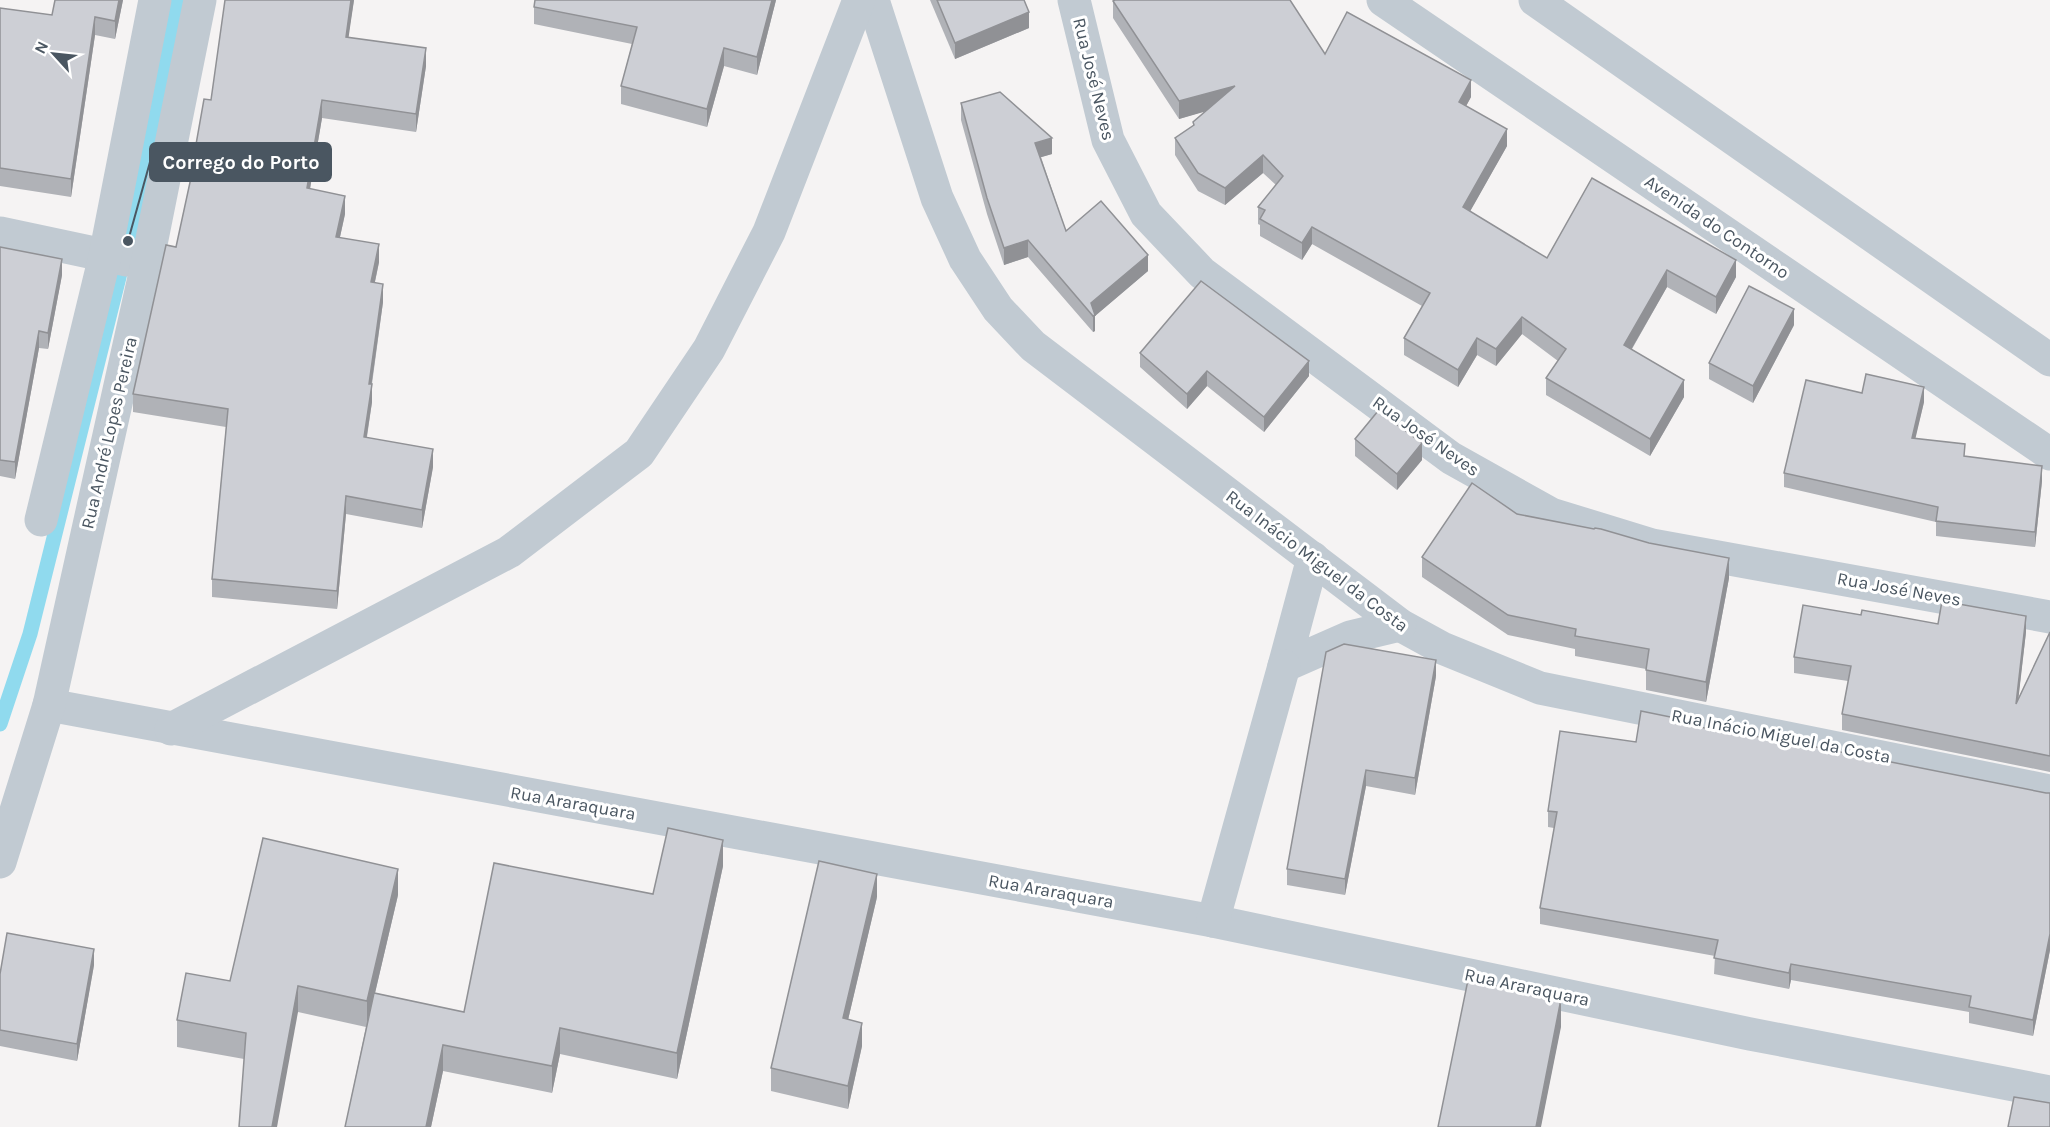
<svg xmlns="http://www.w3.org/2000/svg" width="2050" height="1127" viewBox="0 0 2050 1127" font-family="Karla,sans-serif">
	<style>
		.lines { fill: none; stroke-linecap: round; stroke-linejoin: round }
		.stream { stroke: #90daee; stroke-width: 15 }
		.minor { stroke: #c1cad2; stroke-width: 33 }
		.wall { fill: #b0b2b7 }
		.shaded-wall { fill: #909195 }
		.building { fill: #cdcfd5; stroke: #909195; stroke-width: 1.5 }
		.labels { text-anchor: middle; stroke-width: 6; stroke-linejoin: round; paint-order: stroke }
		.street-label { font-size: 18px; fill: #4a5661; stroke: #fff }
		.leader { fill: none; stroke: #4a5661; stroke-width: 2 }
		.callout-dot { fill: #4a5661; stroke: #fff; stroke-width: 2 }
		.callout { fill: #4a5661; stroke: #4a5661; stroke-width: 2 }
		.callout-label { font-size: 20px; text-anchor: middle; font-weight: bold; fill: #fff }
	</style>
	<rect width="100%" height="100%" fill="#f5f3f3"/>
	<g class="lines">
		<path class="stream" d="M 0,724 L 30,634 L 128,241 L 178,0"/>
		<g class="minor">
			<path d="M 873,0 L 937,198 L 965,259 L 998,309 L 1033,346 L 1400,625 L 1442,648 L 1540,688 L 2050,791"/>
			<path d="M 1074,0 L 1108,140 L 1146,214 L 1202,273 L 1451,458 L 1551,514 L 1652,545 L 2050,617"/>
			<path d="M 1383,0 L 2050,454"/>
			<path d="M 1535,0 L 2050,360"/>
			<path d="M 0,233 L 127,260"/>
			<path d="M 41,520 L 105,256 L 155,0"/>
			<path d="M 1313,558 L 1284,666 L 1350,637 L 1400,625"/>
			<path d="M 49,705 L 1213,921 L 1750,1034 L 2050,1092"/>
			<path d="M 171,729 L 509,552 L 639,453 L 709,349 L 769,232 L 859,0"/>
			<path d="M 0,862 L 49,705 L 147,264 L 200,0"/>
			<path d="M 1213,921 L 1284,666"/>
		</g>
	</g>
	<g class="wall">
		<path d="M 123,0 L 115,39 L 95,35 L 71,197 L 0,186 L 0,8 L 52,15 Z"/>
		<path d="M 354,0 L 348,37 L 426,66 L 416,132 L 322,118 L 310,189 L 345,214 L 340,237 L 379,262 L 375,282 L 383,302 L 372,384 L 372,402 L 367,437 L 433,467 L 422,528 L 346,514 L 337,609 L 212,597 L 212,579 L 226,427 L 133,412 L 133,394 L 176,247 L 195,158 L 195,150 L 211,100 Z"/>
		<path d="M 776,0 L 757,75 L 724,66 L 707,127 L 621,104 L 621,86 L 632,44 L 534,24 L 534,7 Z"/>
		<path d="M 930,0 L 1024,0 L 1029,28 L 955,59 Z"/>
		<path d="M 1113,1 L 1325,54 L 1471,97 L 1466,106 L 1507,146 L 1470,211 L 1547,258 L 1736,277 L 1716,314 L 1667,287 L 1632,349 L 1684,397 L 1650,456 L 1546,395 L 1546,378 L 1558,361 L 1522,334 L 1496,366 L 1477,355 L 1458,387 L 1404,355 L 1404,338 L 1422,306 L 1312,244 L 1302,260 L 1260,236 L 1260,225 L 1258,224 L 1258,207 L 1276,185 L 1263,173 L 1225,205 L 1198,191 L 1175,155 L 1175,138 L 1193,126 L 1193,122 L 1205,111 L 1179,119 L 1113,18 Z"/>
		<path d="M 961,103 L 1052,154 L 1041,157 L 1066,231 L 1148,271 L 1095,316 L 1095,331 L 1093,332 L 1028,257 L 1004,265 L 987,214 L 961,120 Z"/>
		<path d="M 0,247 L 62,275 L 48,349 L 39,348 L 15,479 L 0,476 Z"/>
		<path d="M 1794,325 L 1753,403 L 1709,379 L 1709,363 Z"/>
		<path d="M 1140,353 L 1309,376 L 1264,432 L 1207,386 L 1187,409 L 1140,367 Z"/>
		<path d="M 1862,393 L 1924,402 L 1915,438 L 1965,457 L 2042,481 L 2035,547 L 1936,536 L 1936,522 L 1784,487 L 1784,473 Z"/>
		<path d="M 1355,439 L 1422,460 L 1397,490 L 1355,456 Z"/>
		<path d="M 1422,557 L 1729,578 L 1706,702 L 1646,690 L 1646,669 L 1575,656 L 1575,649 L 1508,635 L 1422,577 Z"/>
		<path d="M 1861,615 L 1938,624 L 2026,632 L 2018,699 L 2050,632 L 2050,772 L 1842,730 L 1842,714 L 1848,681 L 1794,673 L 1794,657 Z"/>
		<path d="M 1436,676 L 1415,795 L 1366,786 L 1345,895 L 1287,885 L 1287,869 Z"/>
		<path d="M 1700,727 L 2046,793 L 2050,793 L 2050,950 L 2033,1036 L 1969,1023 L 1969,1012 L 1791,980 L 1789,989 L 1714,974 L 1715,956 L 1540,924 L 1540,908 L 1554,828 L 1548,827 L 1548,811 Z"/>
		<path d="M 723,866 L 677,1079 L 560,1054 L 552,1093 L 443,1071 L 431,1127 L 345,1127 L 366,1027 L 298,1012 L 244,1059 L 177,1047 L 177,1020 L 230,981 L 398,895 L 375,993 L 464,1012 L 653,894 Z"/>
		<path d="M 877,897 L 848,1020 L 862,1046 L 848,1109 L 771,1091 L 771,1068 Z"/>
		<path d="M 94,965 L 77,1061 L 0,1046 L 0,974 Z"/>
	</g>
	<g class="shaded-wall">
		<path d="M 119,0 L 123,0 L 115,39 L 115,21 Z"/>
		<path d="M 351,0 L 354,0 L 346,55 L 346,37 Z"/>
		<path d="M 772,0 L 776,0 L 757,75 L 757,57 Z"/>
		<path d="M 1029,12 L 1029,28 L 955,59 L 955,43 Z"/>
		<path d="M 95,17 L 95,35 L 71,197 L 71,179 Z"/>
		<path d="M 426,48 L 426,66 L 416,132 L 416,114 Z"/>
		<path d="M 724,48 L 724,66 L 707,127 L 707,109 Z"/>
		<path d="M 1471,80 L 1471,97 L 1459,119 L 1459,102 Z"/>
		<path d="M 1235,86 L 1235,103 L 1179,119 L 1179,101 Z"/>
		<path d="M 322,100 L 322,118 L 307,206 L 307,188 Z"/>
		<path d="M 1507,129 L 1507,146 L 1463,224 L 1463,207 Z"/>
		<path d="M 1052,138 L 1052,154 L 1035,159 L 1035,143 Z"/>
		<path d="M 1263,155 L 1263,173 L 1225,205 L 1225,188 Z"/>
		<path d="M 345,196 L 345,214 L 336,255 L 336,237 Z"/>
		<path d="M 1312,227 L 1312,244 L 1302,260 L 1302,243 Z"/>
		<path d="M 1028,240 L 1028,257 L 1004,265 L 1004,248 Z"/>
		<path d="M 379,244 L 379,262 L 371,300 L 371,282 Z"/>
		<path d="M 1148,255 L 1148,271 L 1095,316 L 1095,331 L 1093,332 L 1093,316 L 1091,303 Z"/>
		<path d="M 62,259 L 62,275 L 48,349 L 48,333 Z"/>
		<path d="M 1736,260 L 1736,277 L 1716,314 L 1716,297 Z"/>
		<path d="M 1667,270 L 1667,287 L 1624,362 L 1624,345 Z"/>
		<path d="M 383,284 L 383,302 L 369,402 L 369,384 Z"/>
		<path d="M 1794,309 L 1794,325 L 1753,403 L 1753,386 Z"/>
		<path d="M 1522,317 L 1522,334 L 1496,366 L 1496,349 Z"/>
		<path d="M 39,331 L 39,348 L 15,479 L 15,462 Z"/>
		<path d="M 1477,338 L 1477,355 L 1458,387 L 1458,370 Z"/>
		<path d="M 1309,361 L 1309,376 L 1264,432 L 1264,417 Z"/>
		<path d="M 1207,371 L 1207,386 L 1187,409 L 1187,394 Z"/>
		<path d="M 1684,380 L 1684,397 L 1650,456 L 1650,439 Z"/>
		<path d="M 372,384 L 372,402 L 364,454 L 364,437 Z"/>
		<path d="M 1924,387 L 1924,402 L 1912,453 L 1912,438 Z"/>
		<path d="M 1422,443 L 1422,460 L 1397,490 L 1397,474 Z"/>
		<path d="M 433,449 L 433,467 L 422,528 L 422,510 Z"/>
		<path d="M 2042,466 L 2042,481 L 2035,547 L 2035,532 Z"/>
		<path d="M 346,496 L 346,514 L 337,609 L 337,591 Z"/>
		<path d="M 1729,558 L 1729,578 L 1706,702 L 1706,682 Z"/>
		<path d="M 2026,616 L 2026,632 L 2016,720 L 2016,704 Z"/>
		<path d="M 1436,660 L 1436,676 L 1415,795 L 1415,778 Z"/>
		<path d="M 1366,770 L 1366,786 L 1345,895 L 1345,879 Z"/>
		<path d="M 723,840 L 723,866 L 677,1079 L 677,1053 Z"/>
		<path d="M 398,869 L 398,895 L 367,1027 L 367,1001 Z"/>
		<path d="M 877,874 L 877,897 L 843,1041 L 843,1018 Z"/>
		<path d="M 2050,934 L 2050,950 L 2033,1036 L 2033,1020 Z"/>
		<path d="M 94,949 L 94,965 L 77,1061 L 77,1044 Z"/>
		<path d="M 1791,964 L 1791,980 L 1789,989 L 1789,973 Z"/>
		<path d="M 298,986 L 298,1012 L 277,1127 L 272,1127 Z"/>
		<path d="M 1561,999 L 1561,1027 L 1541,1127 L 1536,1127 Z"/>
		<path d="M 862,1023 L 862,1046 L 848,1109 L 848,1086 Z"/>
		<path d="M 560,1028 L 560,1054 L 552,1093 L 552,1066 Z"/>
		<path d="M 443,1045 L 443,1071 L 431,1127 L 426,1127 Z"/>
	</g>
	<g class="building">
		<path d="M 55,0 L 119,0 L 115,21 L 95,17 L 71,179 L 0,168 L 0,8 L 52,15 Z"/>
		<path d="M 225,0 L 351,0 L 346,37 L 426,48 L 416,114 L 322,100 L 307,188 L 345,196 L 336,237 L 379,244 L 371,282 L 383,284 L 369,384 L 372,384 L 364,437 L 433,449 L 422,510 L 346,496 L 337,591 L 212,579 L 228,409 L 133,394 L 166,245 L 176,247 L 197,150 L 195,150 L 204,99 L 211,100 Z"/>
		<path d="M 535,0 L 772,0 L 757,57 L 724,48 L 707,109 L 621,86 L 637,27 L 534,7 Z"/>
		<path d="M 937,0 L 1024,0 L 1029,12 L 955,43 Z"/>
		<path d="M 1115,0 L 1290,0 L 1325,54 L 1347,12 L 1471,80 L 1459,102 L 1507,129 L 1463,207 L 1547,258 L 1592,178 L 1736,260 L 1716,297 L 1667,270 L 1624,345 L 1684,380 L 1650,439 L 1546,378 L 1566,349 L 1522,317 L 1496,349 L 1477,338 L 1458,370 L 1404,338 L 1430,293 L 1312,227 L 1302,243 L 1260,219 L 1265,210 L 1258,207 L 1283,176 L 1263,155 L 1225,188 L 1198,173 L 1175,138 L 1194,125 L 1193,122 L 1235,86 L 1179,101 L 1113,1 Z"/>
		<path d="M 1000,92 L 1052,138 L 1035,143 L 1066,231 L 1101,201 L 1148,255 L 1091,303 L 1095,315 L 1093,316 L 1028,240 L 1004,248 L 987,198 L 961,103 Z"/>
		<path d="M 0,247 L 62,259 L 48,333 L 39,331 L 15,462 L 0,460 Z"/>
		<path d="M 1201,281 L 1309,361 L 1264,417 L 1207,371 L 1187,394 L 1140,353 Z"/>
		<path d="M 1749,286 L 1794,309 L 1753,386 L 1709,363 Z"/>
		<path d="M 1866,374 L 1924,387 L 1912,438 L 1965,444 L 1964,456 L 2042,466 L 2035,532 L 1936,521 L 1938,507 L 1784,473 L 1806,380 L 1862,393 Z"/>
		<path d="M 1378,411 L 1422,443 L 1397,474 L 1355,439 Z"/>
		<path d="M 1472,483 L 1517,514 L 1594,529 L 1595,528 L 1601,529 L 1649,543 L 1729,558 L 1706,682 L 1646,670 L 1649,649 L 1575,636 L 1576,629 L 1508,615 L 1422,557 Z"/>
		<path d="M 1942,601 L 2026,616 L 2016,704 L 2050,632 L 2050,756 L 1842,714 L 1851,666 L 1794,657 L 1803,605 L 1861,615 L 1862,610 L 1938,624 Z"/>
		<path d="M 1344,644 L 1436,660 L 1415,778 L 1366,770 L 1345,879 L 1287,869 L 1326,652 Z"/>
		<path d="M 1641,711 L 1700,723 L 1699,727 L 1727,732 L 1791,742 L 2046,793 L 2050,793 L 2050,934 L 2033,1020 L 1969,1007 L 1971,996 L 1791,964 L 1789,973 L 1714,958 L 1718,940 L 1540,908 L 1557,812 L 1548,811 L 1560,731 L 1636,742 Z"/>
		<path d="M 668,828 L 723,840 L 677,1053 L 560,1028 L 552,1066 L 443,1045 L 426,1127 L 345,1127 L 374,993 L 464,1012 L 494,863 L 653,894 Z"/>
		<path d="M 263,838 L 398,869 L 367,1001 L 298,986 L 272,1127 L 239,1127 L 246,1033 L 177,1020 L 186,973 L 230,981 Z"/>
		<path d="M 819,861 L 877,874 L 843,1018 L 862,1023 L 848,1086 L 771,1068 Z"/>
		<path d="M 7,933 L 94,949 L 77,1044 L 0,1030 L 0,974 Z"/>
		<path d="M 1468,980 L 1561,999 L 1536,1127 L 1438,1127 Z"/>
		<path d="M 2014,1097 L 2050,1103 L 2050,1127 L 2008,1127 Z"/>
	</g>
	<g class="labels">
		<g class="street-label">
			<text transform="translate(1094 79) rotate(76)" y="6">Rua José Neves</text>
			<text transform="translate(1717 227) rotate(34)" y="6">Avenida do Contorno</text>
			<text transform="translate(109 433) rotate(-77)" y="6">Rua André Lopes Pereira</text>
			<text transform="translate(1426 436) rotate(35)" y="6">Rua José Neves</text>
			<text transform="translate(1317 561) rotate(37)" y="6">Rua Inácio Miguel da Costa</text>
			<text transform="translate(1899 589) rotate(10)" y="6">Rua José Neves</text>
			<text transform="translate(1781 736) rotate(11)" y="6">Rua Inácio Miguel da Costa</text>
			<text transform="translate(573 803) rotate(10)" y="6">Rua Araraquara</text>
			<text transform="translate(1051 891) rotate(10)" y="6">Rua Araraquara</text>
			<text transform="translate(1527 987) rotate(12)" y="6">Rua Araraquara</text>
		</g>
	</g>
	<path class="leader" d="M128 241L150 162"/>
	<circle class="callout-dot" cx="128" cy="241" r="6"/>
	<rect class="callout" x="150" y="143" width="181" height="38" rx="6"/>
	<g class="callout-label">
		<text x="241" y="169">Corrego do Porto</text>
	</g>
	<g transform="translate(54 54) rotate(297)" stroke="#ffffff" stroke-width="4.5" paint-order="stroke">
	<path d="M0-4.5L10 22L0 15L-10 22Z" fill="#4a5661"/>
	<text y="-9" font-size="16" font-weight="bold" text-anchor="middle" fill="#4a5661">N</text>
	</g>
</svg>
